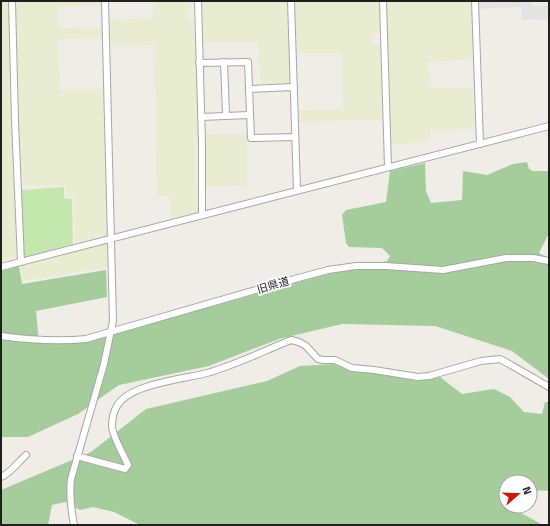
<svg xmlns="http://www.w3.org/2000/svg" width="550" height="526" viewBox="0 0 550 526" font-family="'Titillium Web','Noto Sans JP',sans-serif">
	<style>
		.farmland { fill: #e8edd2 }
		.grass { fill: #c4e7ae }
		.forest { fill: #a5cd9c }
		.parking { fill: #e3e3e3 }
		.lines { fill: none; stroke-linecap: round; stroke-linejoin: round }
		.minor-casing { stroke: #a6a6a6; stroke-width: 8 }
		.minor { stroke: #fff; stroke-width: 6 }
		.labels { text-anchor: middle; stroke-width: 3.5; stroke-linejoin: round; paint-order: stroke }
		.street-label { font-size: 11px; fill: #1f1f1f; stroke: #fff }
	</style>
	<rect width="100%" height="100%" fill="#efede6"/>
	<g class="farmland">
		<path d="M 1,1 L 102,1 L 102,5 L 58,7 L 59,28 L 103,27 L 103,38 L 58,40 L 60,90 L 105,89 L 109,226 L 107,227 L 107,234 L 75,243 L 74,197 L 66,197 L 65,185 L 16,186 L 16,257 L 1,261 Z"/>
		<path d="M 153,1 L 193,1 L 193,5 L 187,11 L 189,21 L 194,21 L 199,119 L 200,212 L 170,219 L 170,196 L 157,196 L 155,45 L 111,46 L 110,20 L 153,18 Z"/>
		<path d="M 201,1 L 288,1 L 290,83 L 261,83 L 258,42 L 202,42 Z"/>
		<path d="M 295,1 L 379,1 L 380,33 L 372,33 L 372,44 L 380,44 L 383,120 L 298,122 L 298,110 L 343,109 L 341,53 L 297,53 Z"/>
		<path d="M 386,1 L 471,1 L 473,59 L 428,62 L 429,88 L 473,88 L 475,129 L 430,130 L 430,141 L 391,145 Z"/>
		<path d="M 247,133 L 247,186 L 205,187 L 204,134 Z"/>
		<path d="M 104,243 L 108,245 L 109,267 L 23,281 L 21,265 Z"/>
	</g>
	<path class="grass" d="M 64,187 L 64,198 L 72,199 L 73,244 L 24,257 L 23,256 L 21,190 Z"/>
	<g class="forest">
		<path d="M 527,162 L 529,169 L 533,171 L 549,171 L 549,233 L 539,253 L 549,258 L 549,379 L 512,351 L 435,326 L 342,324 L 279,339 L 209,366 L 119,385 L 78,414 L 28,437 L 1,437 L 1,271 L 19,266 L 22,284 L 106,270 L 107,297 L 36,311 L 39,343 L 86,342 L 320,276 L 387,261 L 390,256 L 382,248 L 349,247 L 346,243 L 342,215 L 346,210 L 386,202 L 390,171 L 425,163 L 426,191 L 431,203 L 462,200 L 463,171 L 487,175 L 513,164 Z"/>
		<path d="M 334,364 L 416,381 L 440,377 L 462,394 L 494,389 L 510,397 L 524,412 L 542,414 L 545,402 L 549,402 L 549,491 L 530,490 L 530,482 L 506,482 L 506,506 L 521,506 L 521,513 L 543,525 L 140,525 L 114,512 L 93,507 L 80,510 L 65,502 L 52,505 L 48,525 L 1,525 L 1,490 L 91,452 L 146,409 L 267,381 L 300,366 Z"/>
	</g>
	<path class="parking" d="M 478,1 L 532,1 L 532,6 L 549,5 L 549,19 L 522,20 L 521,7 L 478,9 Z"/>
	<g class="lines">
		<defs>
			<g id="minor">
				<path d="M 12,1 L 15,121 L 21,262"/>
				<path d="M 198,1 L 202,144 L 202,215"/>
				<path d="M 291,1 L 297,190"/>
				<path d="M 383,1 L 388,167"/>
				<path d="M 475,1 L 480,144"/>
				<path d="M 224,62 L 226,115"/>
				<path d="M 199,63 L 248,62 L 251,138 L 295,137"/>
				<path d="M 249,89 L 294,87"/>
				<path d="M 201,117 L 249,115"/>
				<path d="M 1,267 L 549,126"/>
				<path d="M 1,336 C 30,340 57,342 86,339 L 276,284 L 328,270 L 356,266 L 386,266 L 443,270 L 506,258 L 533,258 L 549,261"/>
				<path d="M 77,456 L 125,469 L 128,465 C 124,456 112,435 112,426 C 112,420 114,411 117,406 C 129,384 184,379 207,373 C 236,365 263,351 291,340 L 299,342 L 306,346 L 318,359 L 323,360 L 335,360 L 352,368 L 374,370 L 418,377 L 429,376 L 481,361 L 500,359 L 511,365 L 549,387"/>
				<path d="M 1,477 C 11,473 18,462 26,455"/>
				<path d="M 74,525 C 71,509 69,495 71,479 L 104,364 L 113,321 L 105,1"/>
			</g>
		</defs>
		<use href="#minor" class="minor-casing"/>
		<use href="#minor" class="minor"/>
	</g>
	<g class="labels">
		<g class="street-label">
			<text transform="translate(273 285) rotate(-16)" y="4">旧県道</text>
		</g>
	</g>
	<rect width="550" height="526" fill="none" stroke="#1f1f1f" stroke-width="4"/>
	<g transform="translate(518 494) rotate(70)"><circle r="19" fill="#ffffff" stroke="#a5a5a5"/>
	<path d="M0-3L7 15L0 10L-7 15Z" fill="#c61d08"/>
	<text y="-6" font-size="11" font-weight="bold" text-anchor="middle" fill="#1f1f1f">N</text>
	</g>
</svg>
